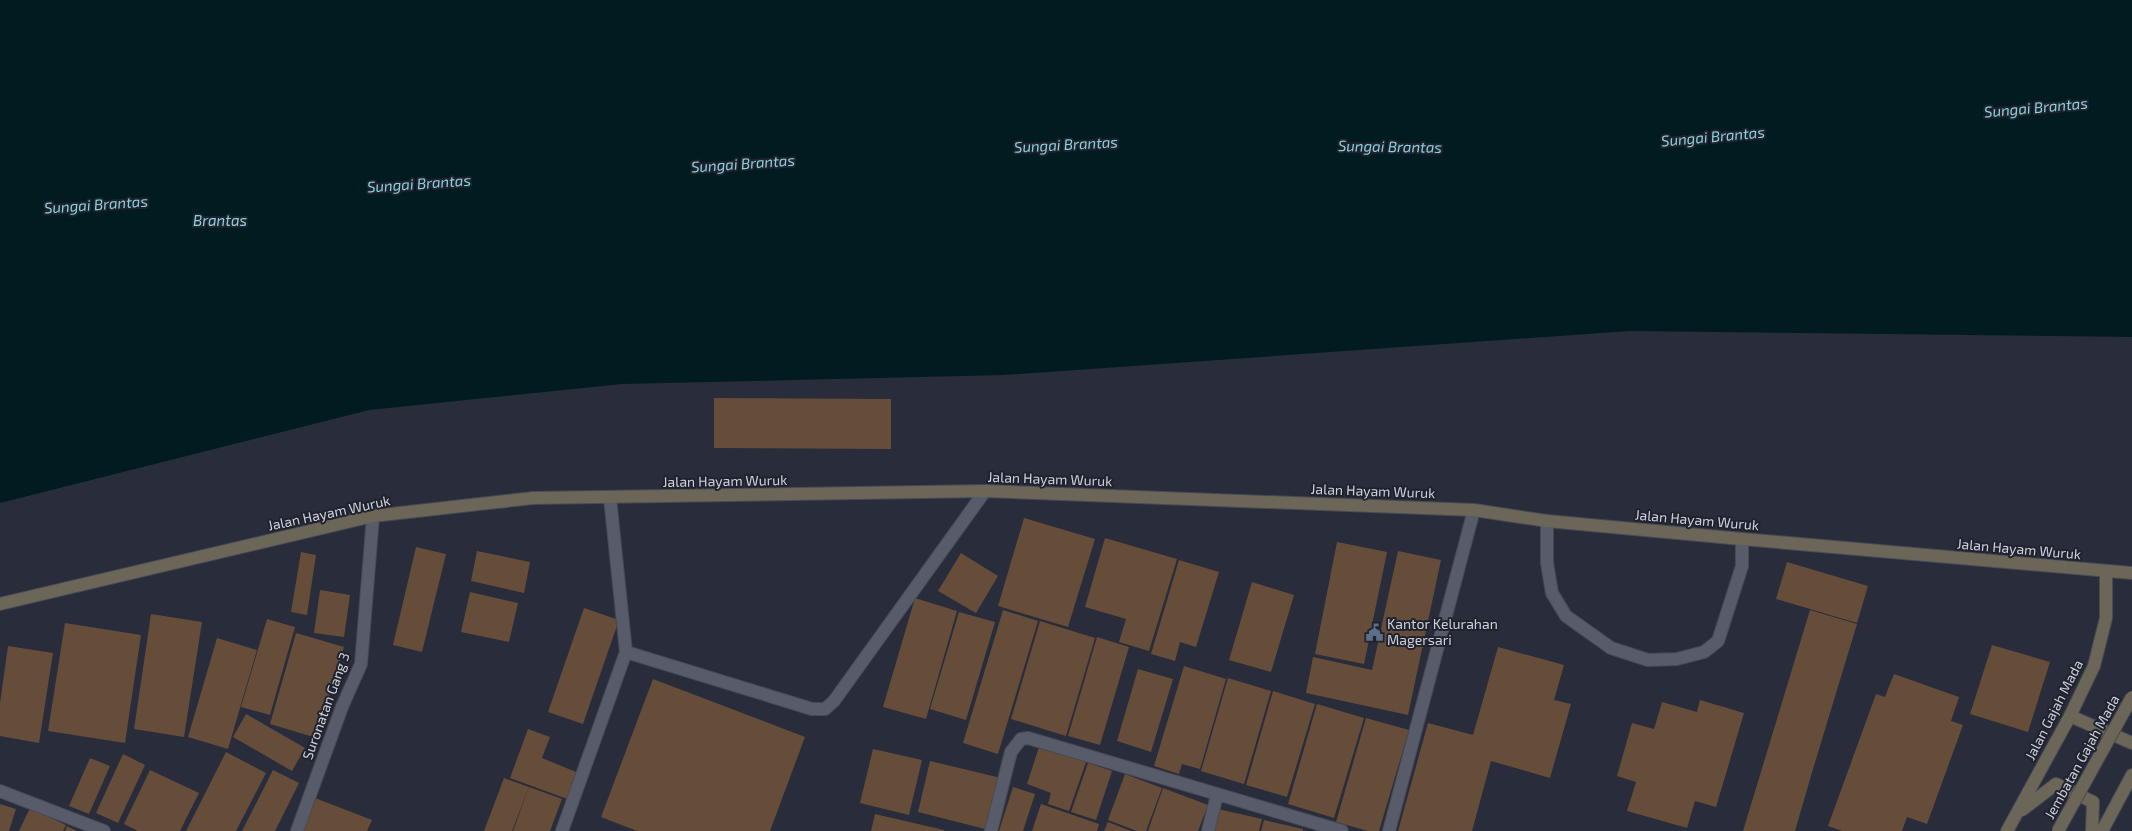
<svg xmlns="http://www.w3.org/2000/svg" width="2132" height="831" viewBox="0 0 2132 831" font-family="'Exo 2',sans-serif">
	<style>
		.water { fill: #001c20 }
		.building { fill: #664d3a }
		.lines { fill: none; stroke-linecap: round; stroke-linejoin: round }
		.lane-casing { stroke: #474a55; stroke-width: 14 }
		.street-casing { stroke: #474a55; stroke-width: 14 }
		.secondary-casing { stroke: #474a55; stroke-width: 14 }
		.lane { stroke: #575b6a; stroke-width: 12 }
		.street { stroke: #575b6a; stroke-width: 12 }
		.secondary { stroke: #6b6658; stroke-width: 12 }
		.secondary-bridge-casing { stroke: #474a55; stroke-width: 14; stroke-linecap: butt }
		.secondary-bridge { stroke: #6b6658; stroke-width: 12 }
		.labels { text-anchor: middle; stroke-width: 4; stroke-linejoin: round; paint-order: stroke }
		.street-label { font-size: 14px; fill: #cfd2da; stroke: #20232f }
		.poi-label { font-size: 14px; fill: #cfd2da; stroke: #20232f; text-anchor: start }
		.water-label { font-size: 15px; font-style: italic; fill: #89d3dc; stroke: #20232f }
	</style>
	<rect width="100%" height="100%" fill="#292c3a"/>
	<path class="water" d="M 0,0 L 2132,0 L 2132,337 L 1630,331 L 1004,375 L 622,384 L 369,410 L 0,503 Z"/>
	<g class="building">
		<path d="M 714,398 L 891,399 L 891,449 L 714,448 Z"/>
		<path d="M 1024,518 L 1095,539 L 1068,627 L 998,606 Z"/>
		<path d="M 1105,538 L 1177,559 L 1149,651 L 1119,642 L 1126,619 L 1085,607 Z"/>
		<path d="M 1337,542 L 1387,552 L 1364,664 L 1315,654 Z"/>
		<path d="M 416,547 L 446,554 L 422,652 L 393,645 Z"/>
		<path d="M 477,551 L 530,562 L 524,593 L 471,581 Z"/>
		<path d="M 1398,551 L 1441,560 L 1408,715 L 1306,693 L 1313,657 L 1372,670 Z"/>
		<path d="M 301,552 L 316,555 L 307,615 L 291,612 Z"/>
		<path d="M 961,553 L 998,576 L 976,613 L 938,591 Z"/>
		<path d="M 1179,560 L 1219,572 L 1196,647 L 1180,642 L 1175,661 L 1151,654 Z"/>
		<path d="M 1787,562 L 1868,586 L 1857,623 L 1776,599 Z"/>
		<path d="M 1252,582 L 1294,595 L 1271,672 L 1229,660 Z"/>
		<path d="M 320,590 L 350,595 L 344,637 L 314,633 Z"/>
		<path d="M 470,592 L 518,603 L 509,642 L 461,632 Z"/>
		<path d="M 915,598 L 957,611 L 926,719 L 883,707 Z"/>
		<path d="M 584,608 L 619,620 L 583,724 L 548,712 Z"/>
		<path d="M 1003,610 L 1038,621 L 998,754 L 963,743 Z"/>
		<path d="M 1810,610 L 1857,624 L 1813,769 L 1795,831 L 1743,831 Z"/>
		<path d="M 959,612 L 995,622 L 966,720 L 930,709 Z"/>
		<path d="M 151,614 L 202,622 L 184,737 L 134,729 Z"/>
		<path d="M 267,619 L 295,627 L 270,715 L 241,707 Z"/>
		<path d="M 1040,621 L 1095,638 L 1066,736 L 1011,719 Z"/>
		<path d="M 65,623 L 141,635 L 125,743 L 48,731 Z"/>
		<path d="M 296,633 L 344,647 L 317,738 L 270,724 Z"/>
		<path d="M 1097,637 L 1129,647 L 1100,745 L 1068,736 Z"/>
		<path d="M 217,638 L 257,650 L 228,749 L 188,737 Z"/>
		<path d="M 1992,645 L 2050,662 L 2028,732 L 1970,714 Z"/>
		<path d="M 8,646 L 53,653 L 39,743 L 0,736 L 0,703 Z"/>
		<path d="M 1498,647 L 1564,665 L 1554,700 L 1571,704 L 1550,778 L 1491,761 L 1472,831 L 1398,831 L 1428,723 L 1473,735 Z"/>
		<path d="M 1184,666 L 1226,679 L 1200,769 L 1182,764 L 1179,774 L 1154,766 Z"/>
		<path d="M 1138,669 L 1173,679 L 1151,752 L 1117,741 Z"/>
		<path d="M 1894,674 L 1959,697 L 1951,721 L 1963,725 L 1927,824 L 1907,817 L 1902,831 L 1842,831 L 1828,826 L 1876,694 L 1885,697 Z"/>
		<path d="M 1228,678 L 1271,691 L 1244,784 L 1201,771 Z"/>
		<path d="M 653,679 L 805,737 L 770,831 L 637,831 L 601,817 Z"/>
		<path d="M 1273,691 L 1315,704 L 1287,797 L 1246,785 Z"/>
		<path d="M 1700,700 L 1744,713 L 1716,807 L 1695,801 L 1687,828 L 1627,811 L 1636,782 L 1617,776 L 1632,723 L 1654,729 L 1662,702 L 1697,712 Z"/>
		<path d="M 1317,704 L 1364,718 L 1334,818 L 1288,804 Z"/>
		<path d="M 246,714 L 305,748 L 292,771 L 233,737 Z"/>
		<path d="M 1366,718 L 1409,730 L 1379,831 L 1368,831 L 1336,822 Z"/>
		<path d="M 528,729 L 550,737 L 542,758 L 581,774 L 570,800 L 510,778 Z"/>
		<path d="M 1039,747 L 1086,762 L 1069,811 L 1048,804 L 1051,793 L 1027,784 Z"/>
		<path d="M 873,749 L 922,760 L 909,815 L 860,803 Z"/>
		<path d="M 226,752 L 266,773 L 236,831 L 186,831 Z"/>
		<path d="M 123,754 L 145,765 L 118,823 L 96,813 Z"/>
		<path d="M 90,758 L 110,766 L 89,814 L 69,806 Z"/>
		<path d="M 930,761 L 1001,778 L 989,830 L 918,812 Z"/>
		<path d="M 1088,763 L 1112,771 L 1096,820 L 1071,812 Z"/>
		<path d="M 150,770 L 199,793 L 180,831 L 138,831 L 124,824 Z"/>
		<path d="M 273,770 L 299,783 L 275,831 L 242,831 Z"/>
		<path d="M 1125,774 L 1162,788 L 1146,831 L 1137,831 L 1108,820 Z"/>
		<path d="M 504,778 L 529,787 L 512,831 L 484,831 Z"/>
		<path d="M 529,787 L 562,799 L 550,831 L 513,831 Z"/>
		<path d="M 1013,787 L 1035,794 L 1023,831 L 999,831 Z"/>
		<path d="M 1163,788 L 1208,805 L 1198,831 L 1148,831 Z"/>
		<path d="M 315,798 L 372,820 L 367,831 L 303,831 Z"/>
		<path d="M 0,804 L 16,809 L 9,831 L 0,831 Z"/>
		<path d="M 1041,804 L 1099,824 L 1097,831 L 1032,831 Z"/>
		<path d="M 30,808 L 66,825 L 63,831 L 19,831 Z"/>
		<path d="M 1218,809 L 1262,819 L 1259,831 L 1213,831 Z"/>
		<path d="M 875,814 L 944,830 L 944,831 L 871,831 Z"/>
		<path d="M 1264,820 L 1303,829 L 1303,831 L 1261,831 Z"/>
		<path d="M 1108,822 L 1131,831 L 1104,831 Z"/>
		<path d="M 67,826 L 77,831 L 65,831 Z"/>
	</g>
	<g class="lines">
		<defs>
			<path id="lane" d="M 1547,521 L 1547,563 L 1552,593 L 1566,616 L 1611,648 L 1648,660 L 1677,659 L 1704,652 L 1718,641 L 1742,566 L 1742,539"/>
			<g id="street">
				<path d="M 626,652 L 812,709 L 825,709 L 834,701 L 985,491"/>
				<path d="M 0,791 L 104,831"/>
				<path d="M 297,831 L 342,707 L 361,664 L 373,516"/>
				<path d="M 562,831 L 626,652 L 610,498"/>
				<path d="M 991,831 L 1011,752 L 1021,739 L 1028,738 L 1342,831"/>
				<path d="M 1208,831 L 1217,795"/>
				<path d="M 1389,831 L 1474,510"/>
			</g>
			<g id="secondary">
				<path d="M 0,604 L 373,516 L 533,498 L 985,491 L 1474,510 L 1547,521 L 1742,539 L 2132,573"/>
				<path d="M 2070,716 L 2132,743"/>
				<path d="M 2022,810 L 2056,784 L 2093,802 L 2092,831"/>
				<path d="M 2007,831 L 2070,716 L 2094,666 L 2106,618 L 2106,571"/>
				<path d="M 2102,831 L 2132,775"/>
			</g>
		</defs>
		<use href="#lane" class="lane-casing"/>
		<use href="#street" class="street-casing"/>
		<use href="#secondary" class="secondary-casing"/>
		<use href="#lane" class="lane"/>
		<use href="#street" class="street"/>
		<use href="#secondary" class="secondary"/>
		<defs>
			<path id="secondary-bridge" d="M 2058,831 L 2132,697"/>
		</defs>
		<use href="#secondary-bridge" class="secondary-bridge-casing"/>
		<use href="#secondary-bridge" class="secondary-bridge"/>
	</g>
	<defs>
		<symbol id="civic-bare" viewBox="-9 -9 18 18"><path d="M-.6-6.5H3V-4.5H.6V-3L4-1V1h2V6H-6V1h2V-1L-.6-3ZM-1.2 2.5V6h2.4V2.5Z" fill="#5c6f8a" stroke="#20232f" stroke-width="2.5" paint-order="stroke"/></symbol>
	</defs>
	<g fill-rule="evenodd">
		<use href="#civic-bare" x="1362" y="620" width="25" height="25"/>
	</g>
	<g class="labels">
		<g class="street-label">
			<text transform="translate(1050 479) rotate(2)" y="5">Jalan Hayam Wuruk</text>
			<text transform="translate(725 481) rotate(-1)" y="5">Jalan Hayam Wuruk</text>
			<text transform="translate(1373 491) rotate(2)" y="5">Jalan Hayam Wuruk</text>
			<text transform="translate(329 513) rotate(-12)" y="5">Jalan Hayam Wuruk</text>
			<text transform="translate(1697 520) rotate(5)" y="5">Jalan Hayam Wuruk</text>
			<text transform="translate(2019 549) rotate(5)" y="5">Jalan Hayam Wuruk</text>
			<text transform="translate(326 706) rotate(-70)" y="5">Suronatan Gang 3</text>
			<text transform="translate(2054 710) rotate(-63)" y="5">Jalan Gajah Mada</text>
			<text transform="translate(2082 757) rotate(-61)" y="5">Jembatan Gajah Mada</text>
		</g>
		<g class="poi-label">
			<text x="1387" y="629">Kantor Kelurahan<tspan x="1387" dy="16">Magersari</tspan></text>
		</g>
		<g class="water-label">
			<text transform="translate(2036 108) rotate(-5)" y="5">Sungai Brantas</text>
			<text transform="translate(1713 137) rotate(-5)" y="5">Sungai Brantas</text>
			<text transform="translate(1066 145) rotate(-3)" y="5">Sungai Brantas</text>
			<text transform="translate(1390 147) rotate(1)" y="5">Sungai Brantas</text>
			<text transform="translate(743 164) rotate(-4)" y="5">Sungai Brantas</text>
			<text transform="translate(419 184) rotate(-4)" y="5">Sungai Brantas</text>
			<text transform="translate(96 205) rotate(-4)" y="5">Sungai Brantas</text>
			<text x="220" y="226">Brantas</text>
		</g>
	</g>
</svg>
